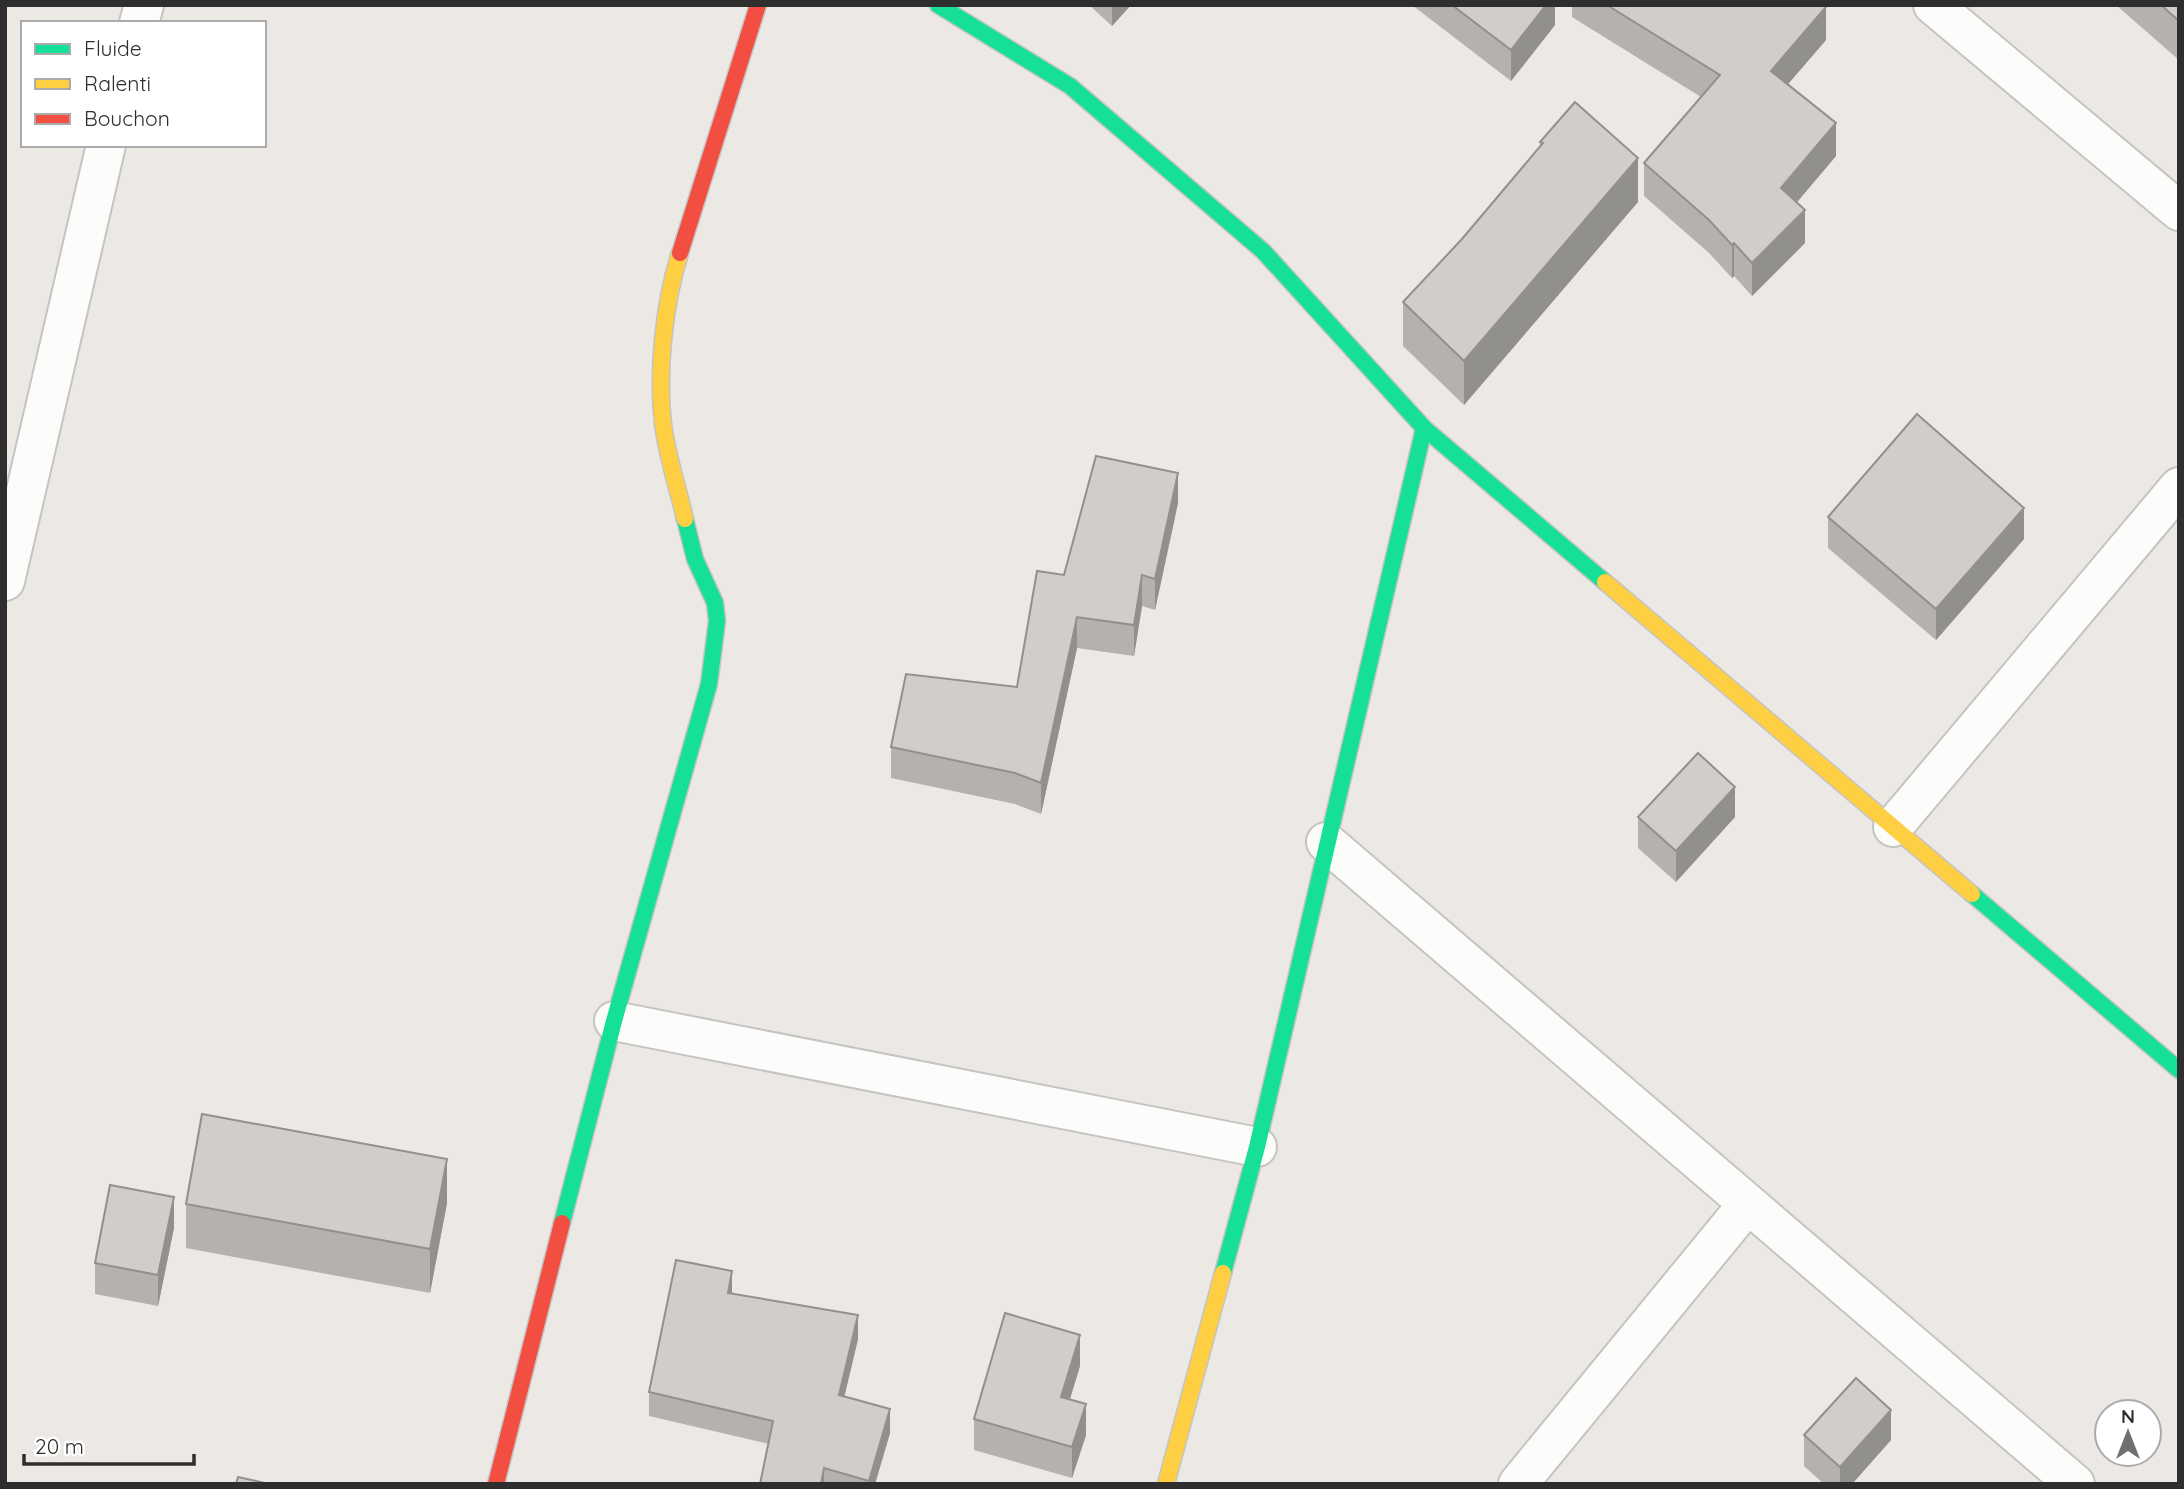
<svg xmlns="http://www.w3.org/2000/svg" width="2184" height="1489" viewBox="0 0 2184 1489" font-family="Quicksand,sans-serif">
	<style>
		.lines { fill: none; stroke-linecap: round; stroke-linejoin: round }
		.street-casing { stroke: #c5c4c4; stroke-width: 42 }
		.fast-casing { stroke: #c5c4c4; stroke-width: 19 }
		.slow-casing { stroke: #c5c4c4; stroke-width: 19 }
		.jam-casing { stroke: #c5c4c4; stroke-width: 19 }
		.street { stroke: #fcfcfb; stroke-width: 38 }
		.fast { stroke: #16e098; stroke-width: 16 }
		.slow { stroke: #ffcf43; stroke-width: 16 }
		.jam { stroke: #f24e42; stroke-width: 16 }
		.wall { fill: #b4b1ae }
		.shaded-wall { fill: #92908d }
		.building { fill: #d1ceca; stroke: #92908d; stroke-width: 2 }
	</style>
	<rect width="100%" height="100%" fill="#ece8e3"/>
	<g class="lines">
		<defs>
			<g id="street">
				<path d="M 1933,5 L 2179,211"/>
				<path d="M 139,23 L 144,5"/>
				<path d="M 5,581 L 106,145"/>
				<path d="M 1893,827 L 2179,487"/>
				<path d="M 1326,842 L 2075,1484"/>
				<path d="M 614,1021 L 1257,1147"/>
				<path d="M 1518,1484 L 1747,1205"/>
			</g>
			<g id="fast">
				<path d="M 938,5 L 1070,86 L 1263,251 L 1424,428 L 1605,582"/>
				<path d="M 1972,894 L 2179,1070"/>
				<path d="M 562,1223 L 614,1021 L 709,684 L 717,621 L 715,603 L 695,559 L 685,519"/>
				<path d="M 1223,1273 L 1257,1147 L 1424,428"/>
			</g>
			<g id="slow">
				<path d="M 680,253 C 664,303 657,372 663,424 C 667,456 678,488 685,519"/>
				<path d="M 1605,582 L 1972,894"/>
				<path d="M 1166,1484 L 1223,1273"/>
			</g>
			<g id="jam">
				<path d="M 680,253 L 758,5"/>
				<path d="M 496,1484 L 562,1223"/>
			</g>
		</defs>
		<use href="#street" class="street-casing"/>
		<use href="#fast" class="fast-casing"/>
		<use href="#slow" class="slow-casing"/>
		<use href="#jam" class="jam-casing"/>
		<use href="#street" class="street"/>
		<use href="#fast" class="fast"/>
		<use href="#slow" class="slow"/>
		<use href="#jam" class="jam"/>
	</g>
	<g class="wall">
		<path d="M 1089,5 L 1131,5 L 1112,26 Z"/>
		<path d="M 1412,5 L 1555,5 L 1555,25 L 1511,81 Z"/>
		<path d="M 1572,5 L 1823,5 L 1826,40 L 1788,84 L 1836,156 L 1797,202 L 1805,243 L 1752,296 L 1734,276 L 1732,278 L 1709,253 L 1644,196 L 1644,163 L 1701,97 L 1572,17 Z"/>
		<path d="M 2116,5 L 2179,5 L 2179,60 Z"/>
		<path d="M 1540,142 L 1638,202 L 1464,405 L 1403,346 L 1403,302 L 1462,239 L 1540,146 Z"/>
		<path d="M 1178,503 L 1155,610 L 1142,606 L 1134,656 L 1077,648 L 1041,814 L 1015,804 L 891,778 L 891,747 L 1017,687 L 1064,575 Z"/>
		<path d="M 1828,517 L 2024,539 L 1936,640 L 1828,548 Z"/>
		<path d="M 1638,817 L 1735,817 L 1676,882 L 1638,848 Z"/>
		<path d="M 447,1203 L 430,1293 L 186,1248 L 186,1204 Z"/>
		<path d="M 174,1228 L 158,1306 L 95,1294 L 95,1263 Z"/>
		<path d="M 732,1294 L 858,1339 L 844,1397 L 890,1433 L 875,1484 L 760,1484 L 769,1444 L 649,1416 L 649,1392 Z"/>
		<path d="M 1080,1366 L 1070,1399 L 1086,1435 L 1072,1478 L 974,1450 L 974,1419 Z"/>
		<path d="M 1804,1435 L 1891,1440 L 1852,1484 L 1824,1484 L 1804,1466 Z"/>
	</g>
	<g class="shaded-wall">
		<path d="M 1112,5 L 1131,5 L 1112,26 Z"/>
		<path d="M 1546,5 L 1555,5 L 1555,25 L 1511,81 L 1511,50 Z"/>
		<path d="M 1826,7 L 1826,40 L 1771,104 L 1771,71 Z"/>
		<path d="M 1836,123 L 1836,156 L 1781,221 L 1781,188 Z"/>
		<path d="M 1638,158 L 1638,202 L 1464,405 L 1464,361 Z"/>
		<path d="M 1805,210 L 1805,243 L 1752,296 L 1752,263 Z"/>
		<path d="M 1734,243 L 1734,276 L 1732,278 L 1732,245 Z"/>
		<path d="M 1178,473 L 1178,503 L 1155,610 L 1155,579 Z"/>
		<path d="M 2024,508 L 2024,539 L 1936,640 L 1936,609 Z"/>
		<path d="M 1142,575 L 1142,606 L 1134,656 L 1134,625 Z"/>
		<path d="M 1077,617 L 1077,648 L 1041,814 L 1041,783 Z"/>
		<path d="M 1735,787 L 1735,817 L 1676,882 L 1676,851 Z"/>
		<path d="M 447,1159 L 447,1203 L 430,1293 L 430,1249 Z"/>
		<path d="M 174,1197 L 174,1228 L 158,1306 L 158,1275 Z"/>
		<path d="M 732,1271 L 732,1295 L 728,1293 Z"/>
		<path d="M 858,1315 L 858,1339 L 839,1419 L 839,1395 Z"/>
		<path d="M 1080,1335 L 1080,1366 L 1061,1428 L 1061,1397 Z"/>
		<path d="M 1086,1404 L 1086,1435 L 1072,1478 L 1072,1447 Z"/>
		<path d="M 890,1409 L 890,1433 L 875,1484 L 869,1484 Z"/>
		<path d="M 1891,1410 L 1891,1440 L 1852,1484 L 1840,1484 L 1840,1467 Z"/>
		<path d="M 824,1468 L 824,1484 L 821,1484 Z"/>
	</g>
	<g class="building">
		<path d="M 1452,5 L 1546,5 L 1511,50 Z"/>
		<path d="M 1607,5 L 1823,5 L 1826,7 L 1771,71 L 1836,123 L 1781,188 L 1805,210 L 1752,263 L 1734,243 L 1732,245 L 1709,220 L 1644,163 L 1720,75 Z"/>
		<path d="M 2161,5 L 2179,5 L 2179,21 Z"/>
		<path d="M 1575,102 L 1638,158 L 1464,361 L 1403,302 L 1462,239 L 1543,143 L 1540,142 Z"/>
		<path d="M 1917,414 L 2024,508 L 1936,609 L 1828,517 Z"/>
		<path d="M 1096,456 L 1178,473 L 1155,579 L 1142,575 L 1134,625 L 1077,617 L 1041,783 L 1015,773 L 891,747 L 906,674 L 1017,687 L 1037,571 L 1064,575 Z"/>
		<path d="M 1698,753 L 1735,787 L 1676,851 L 1638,817 Z"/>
		<path d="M 202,1114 L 447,1159 L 430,1249 L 186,1204 Z"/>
		<path d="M 110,1185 L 174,1197 L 158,1275 L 95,1263 Z"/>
		<path d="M 676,1260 L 732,1271 L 728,1293 L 858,1315 L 839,1395 L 890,1409 L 869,1481 L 824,1468 L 821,1484 L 760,1484 L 773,1421 L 649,1392 Z"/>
		<path d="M 1005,1313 L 1080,1335 L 1061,1397 L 1086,1404 L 1072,1447 L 974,1419 Z"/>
		<path d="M 1856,1378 L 1891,1410 L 1840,1467 L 1804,1435 Z"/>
		<path d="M 238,1477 L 269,1484 L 236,1484 Z"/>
	</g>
	<rect width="2184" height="1489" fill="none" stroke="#2e2e2e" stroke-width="14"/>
	<rect x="21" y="21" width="245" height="126" fill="#ffffff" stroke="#ababab" stroke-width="2"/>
	<rect x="35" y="44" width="35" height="10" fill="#16e098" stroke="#ababab" stroke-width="2"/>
	<text x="84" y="56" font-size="21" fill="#2e2e2e">Fluide</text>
	<rect x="35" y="79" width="35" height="10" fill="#ffcf43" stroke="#ababab" stroke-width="2"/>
	<text x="84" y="91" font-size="21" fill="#2e2e2e">Ralenti</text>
	<rect x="35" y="114" width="35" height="10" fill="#f24e42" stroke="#ababab" stroke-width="2"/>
	<text x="84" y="126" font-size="21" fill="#2e2e2e">Bouchon</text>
	<g transform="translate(2128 1433)"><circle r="33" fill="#ffffff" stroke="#ababab" stroke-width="2"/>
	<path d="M0-5L12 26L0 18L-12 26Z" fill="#706f6d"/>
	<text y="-10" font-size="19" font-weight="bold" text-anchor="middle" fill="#2e2e2e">N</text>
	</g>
	<path d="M24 1454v10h170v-10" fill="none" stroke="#2e2e2e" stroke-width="3.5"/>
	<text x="35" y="1454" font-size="21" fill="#2e2e2e" stroke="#ffffff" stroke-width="5" paint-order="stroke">20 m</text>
</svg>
